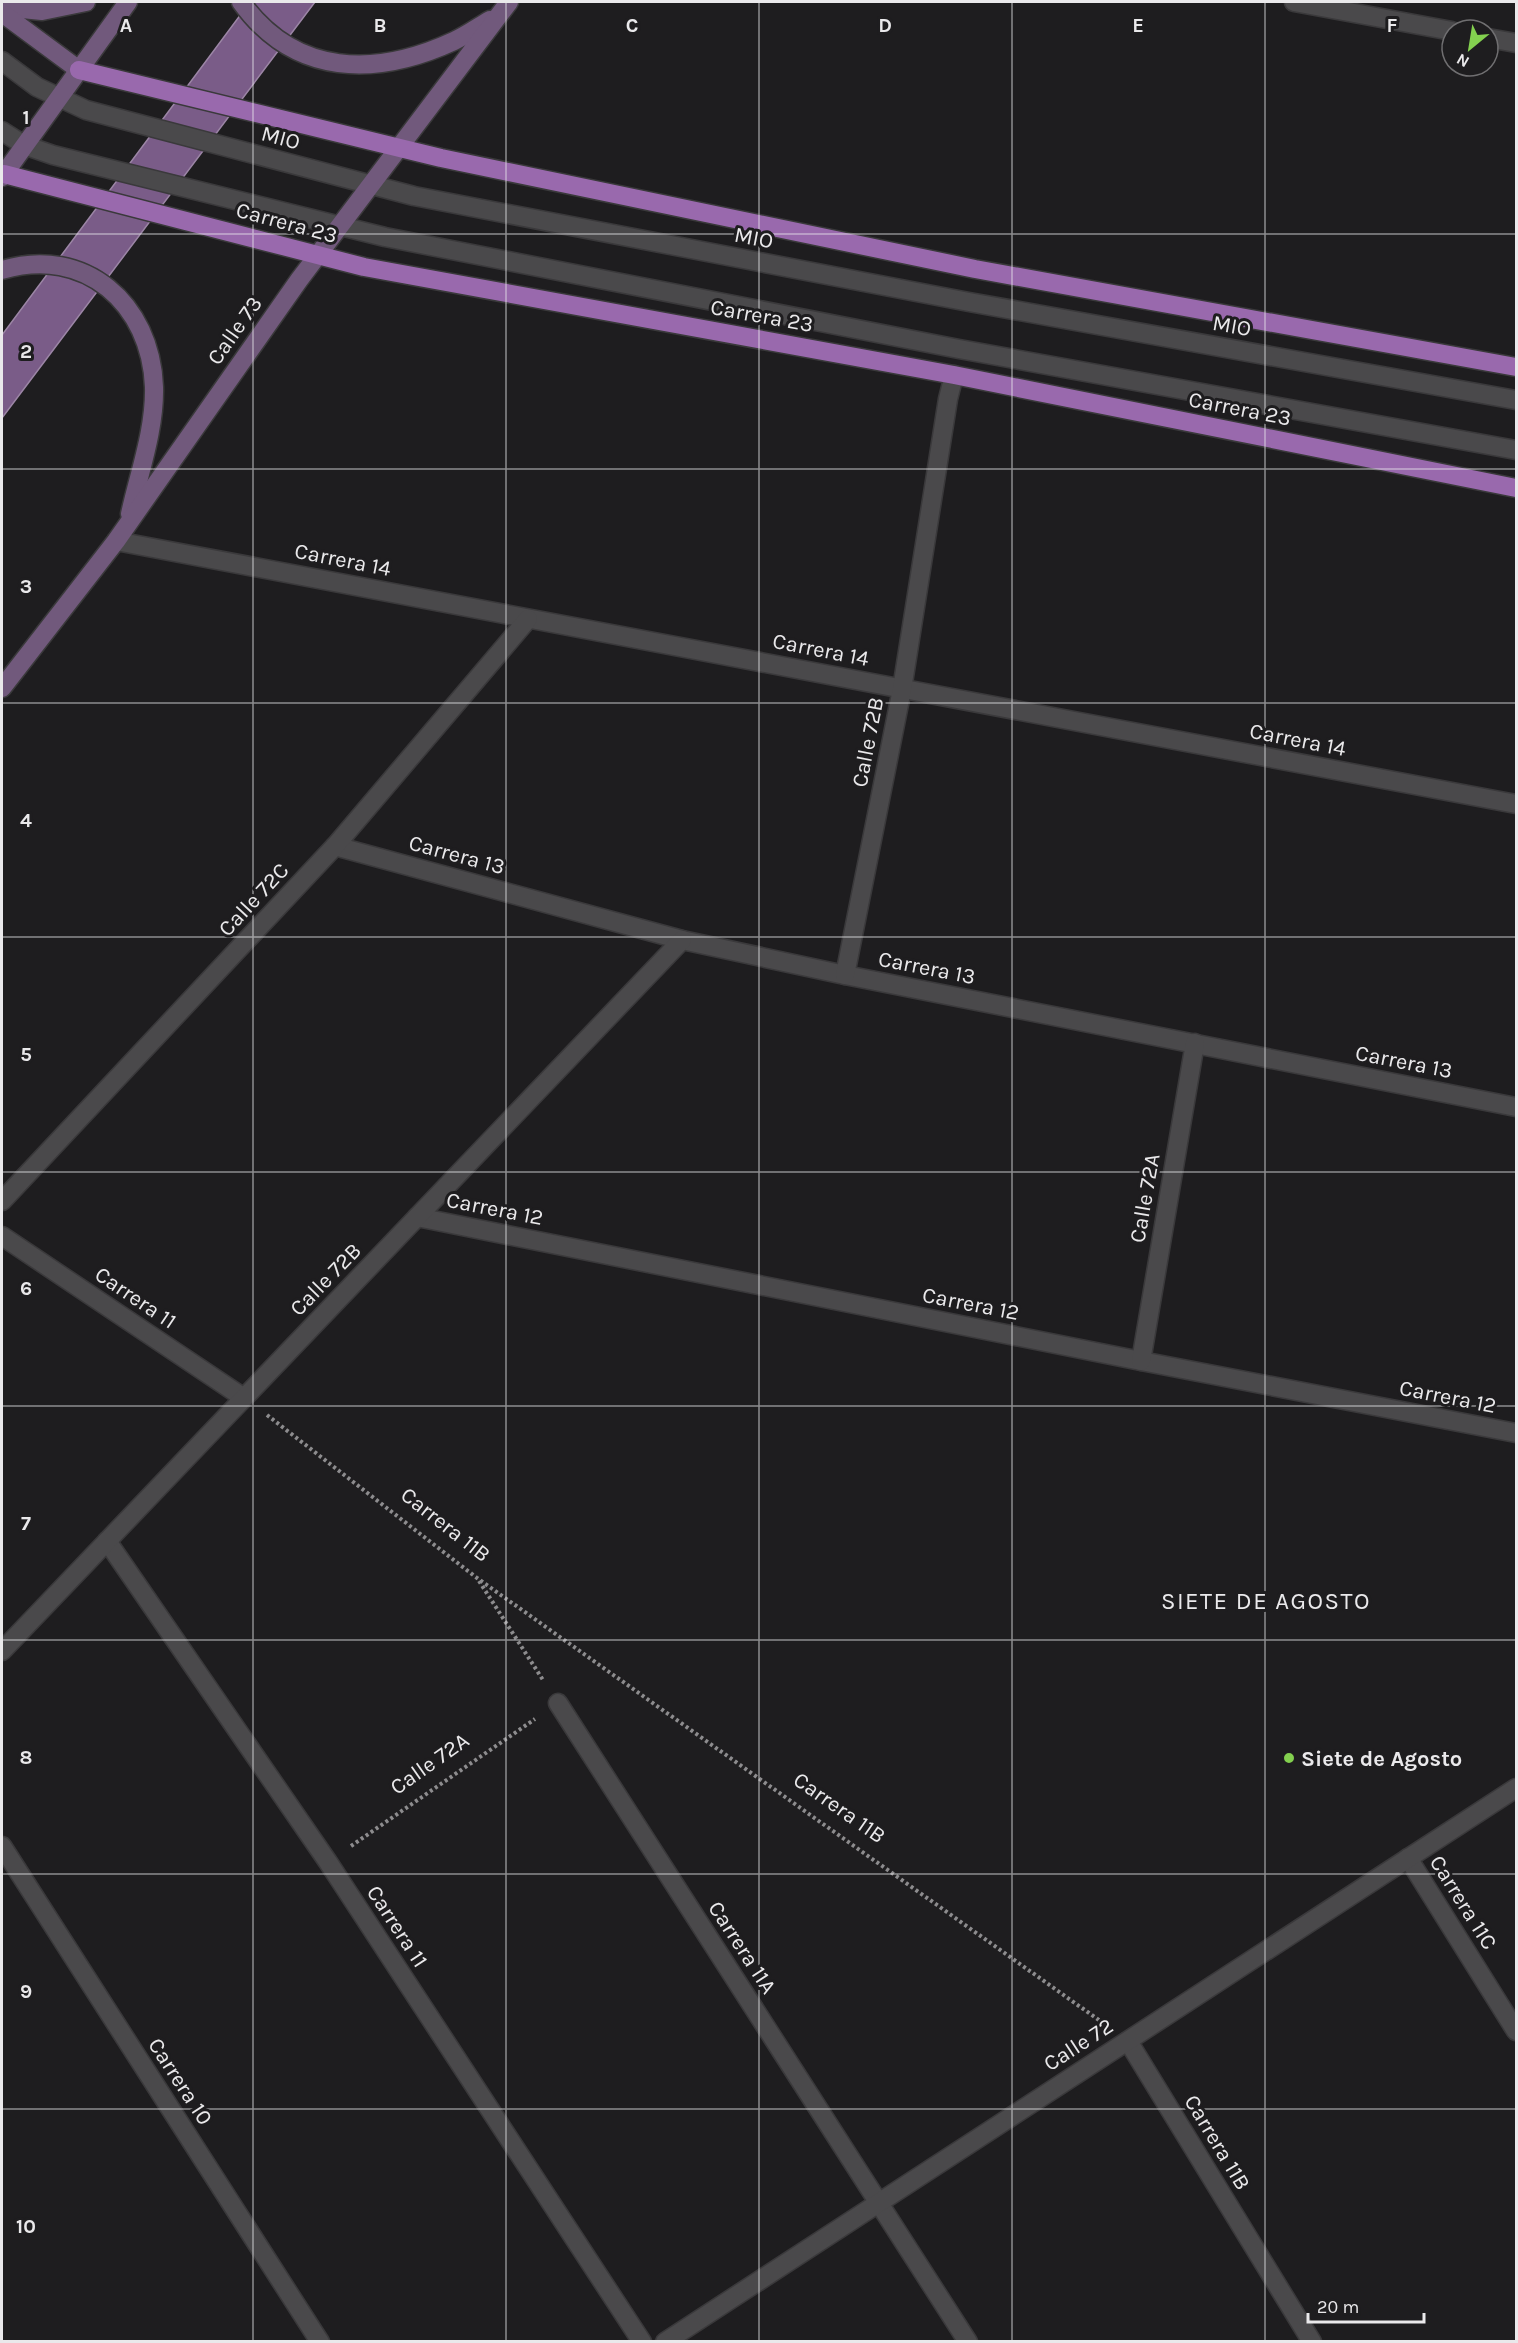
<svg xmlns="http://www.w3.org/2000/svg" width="1518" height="2343" viewBox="0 0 1518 2343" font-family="Karla,sans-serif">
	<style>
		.water { fill: #7a5c88; stroke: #9c86a6; stroke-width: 1.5 }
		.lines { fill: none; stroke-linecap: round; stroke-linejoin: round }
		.lane-casing { stroke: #3a393b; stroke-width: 21 }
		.street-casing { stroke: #3a393b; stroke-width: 21 }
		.secondary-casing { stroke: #3a393b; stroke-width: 21 }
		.primary-casing { stroke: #3a393b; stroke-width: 21 }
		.path { stroke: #8d8c8e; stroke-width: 4; stroke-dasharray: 3 3; stroke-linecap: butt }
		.lane { stroke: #4a494b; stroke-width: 18 }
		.street { stroke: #4a494b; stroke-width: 18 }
		.secondary { stroke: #71597c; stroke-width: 18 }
		.primary { stroke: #9969ad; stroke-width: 18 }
		.grid { fill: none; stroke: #eae9eb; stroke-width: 1.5; stroke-opacity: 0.55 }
		.poi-dot { fill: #83d04f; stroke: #1e1d1f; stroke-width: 2 }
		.labels { text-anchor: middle; stroke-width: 6; stroke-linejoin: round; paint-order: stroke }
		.street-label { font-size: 22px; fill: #eae9eb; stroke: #1e1d1f }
		.poi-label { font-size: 22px; font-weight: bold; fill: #eae9eb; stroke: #1e1d1f; text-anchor: start }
		.neighbourhood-label { font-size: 24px; letter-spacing: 1.5px; fill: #eae9eb; stroke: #1e1d1f }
		.grid-label { font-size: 20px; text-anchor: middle; font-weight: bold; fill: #eae9eb; stroke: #1e1d1f; stroke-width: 6; stroke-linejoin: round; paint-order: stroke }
	</style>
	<rect width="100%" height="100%" fill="#1e1d1f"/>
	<path class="water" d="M 250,2 L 315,2 L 2,418 L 2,335 Z"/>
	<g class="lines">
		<defs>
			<g id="lane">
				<path d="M 2,61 L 37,87 L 86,110 L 414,196 L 969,302 L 1516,400"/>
				<path d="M 2,131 L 24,145 L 53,155 L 385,237 L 959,349 L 1516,450"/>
			</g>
			<g id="street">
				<path d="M 1294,2 L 1452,31"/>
				<path d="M 1488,38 L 1516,43"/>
				<path d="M 116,541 L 1516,804"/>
				<path d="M 335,846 L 682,940 L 845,975 L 1516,1107"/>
				<path d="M 845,975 L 902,689 L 948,399 L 954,375"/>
				<path d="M 2,1201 L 335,846 L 528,619"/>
				<path d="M 417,1217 L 1141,1361 L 1516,1433"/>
				<path d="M 2,1236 L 244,1398"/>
				<path d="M 1141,1361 L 1195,1043"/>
				<path d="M 107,1541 L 328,1862 L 642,2342"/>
				<path d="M 2,1651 L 682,940"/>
				<path d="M 558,1703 L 968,2342"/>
				<path d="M 2,1846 L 320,2342"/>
				<path d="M 1408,1858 L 1516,2031"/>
				<path d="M 1128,2041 L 1312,2342"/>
				<path d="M 665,2342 L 1516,1788"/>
			</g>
			<g id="secondary">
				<path d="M 241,2 C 295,77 376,77 454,41 C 467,35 478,27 490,20"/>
				<path d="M 2,7 L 42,11 L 86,2"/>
				<path d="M 2,13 L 79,70"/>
				<path d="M 2,177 L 128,2"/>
				<path d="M 2,270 C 85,245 151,304 154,387 C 155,430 139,473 130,514"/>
				<path d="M 2,688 L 116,541 L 299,280 L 509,2"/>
			</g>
			<g id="primary">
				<path d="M 79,70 L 441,158 L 975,269 L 1516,367"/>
				<path d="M 4,174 L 364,267 L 954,375 L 1516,488"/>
			</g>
		</defs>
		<use href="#lane" class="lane-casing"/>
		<use href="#street" class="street-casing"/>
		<use href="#secondary" class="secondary-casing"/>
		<use href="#primary" class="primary-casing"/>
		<g class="path">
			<path d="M 267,1415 L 477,1578 L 1103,2023"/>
			<path d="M 479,1581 L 543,1680"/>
			<path d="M 351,1846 L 535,1719"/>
		</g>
		<use href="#lane" class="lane"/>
		<use href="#street" class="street"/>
		<use href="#secondary" class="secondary"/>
		<use href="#primary" class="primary"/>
	</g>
	<path class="grid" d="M 253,2 L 253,2342M 506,2 L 506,2342M 759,2 L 759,2342M 1012,2 L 1012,2342M 1265,2 L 1265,2342M 2,234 L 1516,234M 2,469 L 1516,469M 2,703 L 1516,703M 2,937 L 1516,937M 2,1172 L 1516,1172M 2,1406 L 1516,1406M 2,1640 L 1516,1640M 2,1874 L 1516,1874M 2,2109 L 1516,2109"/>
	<circle class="poi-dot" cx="1289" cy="1758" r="6"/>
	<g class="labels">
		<g class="street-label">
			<text transform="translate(281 137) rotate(15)" y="8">MIO</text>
			<text transform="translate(287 222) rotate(15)" y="8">Carrera 23</text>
			<text transform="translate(754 237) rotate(11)" y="8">MIO</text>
			<text transform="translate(762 315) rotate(10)" y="8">Carrera 23</text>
			<text transform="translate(1232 325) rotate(10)" y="8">MIO</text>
			<text transform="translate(234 330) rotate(-55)" y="8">Calle 73</text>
			<text transform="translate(1240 408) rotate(11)" y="8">Carrera 23</text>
			<text transform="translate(343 559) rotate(11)" y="8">Carrera 14</text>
			<text transform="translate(821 649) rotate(11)" y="8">Carrera 14</text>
			<text transform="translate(1298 739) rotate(11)" y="8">Carrera 14</text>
			<text transform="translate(867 742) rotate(-79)" y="8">Calle 72B</text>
			<text transform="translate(457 854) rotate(15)" y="8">Carrera 13</text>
			<text transform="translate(253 899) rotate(-47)" y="8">Calle 72C</text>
			<text transform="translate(927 967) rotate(11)" y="8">Carrera 13</text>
			<text transform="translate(1404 1061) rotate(11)" y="8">Carrera 13</text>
			<text transform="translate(1144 1198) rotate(-80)" y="8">Calle 72A</text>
			<text transform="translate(495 1208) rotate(11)" y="8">Carrera 12</text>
			<text transform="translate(325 1279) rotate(-46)" y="8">Calle 72B</text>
			<text transform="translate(136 1297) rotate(34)" y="8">Carrera 11</text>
			<text transform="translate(971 1303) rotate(11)" y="8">Carrera 12</text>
			<text transform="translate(1448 1396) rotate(11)" y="8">Carrera 12</text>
			<text transform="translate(446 1524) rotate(38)" y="8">Carrera 11B</text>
			<text transform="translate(429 1763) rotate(-35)" y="8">Calle 72A</text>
			<text transform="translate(840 1807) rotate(35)" y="8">Carrera 11B</text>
			<text transform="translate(1464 1902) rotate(58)" y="8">Carrera 11C</text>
			<text transform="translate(398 1926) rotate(57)" y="8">Carrera 11</text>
			<text transform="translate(743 1947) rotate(57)" y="8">Carrera 11A</text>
			<text transform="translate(1078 2044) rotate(-33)" y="8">Calle 72</text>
			<text transform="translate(181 2081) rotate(57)" y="8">Carrera 10</text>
			<text transform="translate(1218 2142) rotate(59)" y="8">Carrera 11B</text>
		</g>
		<g class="poi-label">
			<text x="1301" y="1766">Siete de Agosto</text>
		</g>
		<g class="neighbourhood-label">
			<text x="1266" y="1609">SIETE DE AGOSTO</text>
		</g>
	</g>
	<g class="grid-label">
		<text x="126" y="32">A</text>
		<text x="380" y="32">B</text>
		<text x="632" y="32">C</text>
		<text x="885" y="32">D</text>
		<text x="1138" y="32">E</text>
		<text x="1392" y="32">F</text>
		<text x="26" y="124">1</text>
		<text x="26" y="358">2</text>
		<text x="26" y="593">3</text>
		<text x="26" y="827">4</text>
		<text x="26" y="1061">5</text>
		<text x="26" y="1295">6</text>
		<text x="26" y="1530">7</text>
		<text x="26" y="1764">8</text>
		<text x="26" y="1998">9</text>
		<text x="26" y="2233">10</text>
	</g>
	<rect width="1518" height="2343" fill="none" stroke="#eae9eb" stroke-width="6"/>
	<g transform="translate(1470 48) rotate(210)"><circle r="28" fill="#1e1d1f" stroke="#706f71" stroke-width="1.5"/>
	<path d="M0-4.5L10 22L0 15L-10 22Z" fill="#83d04f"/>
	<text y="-9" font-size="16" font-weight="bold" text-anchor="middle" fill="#eae9eb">N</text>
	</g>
	<path d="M1308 2313v9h116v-9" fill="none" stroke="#eae9eb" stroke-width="3"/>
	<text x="1317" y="2313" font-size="18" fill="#eae9eb" stroke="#1e1d1f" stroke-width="4.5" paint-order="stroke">20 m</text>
</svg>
